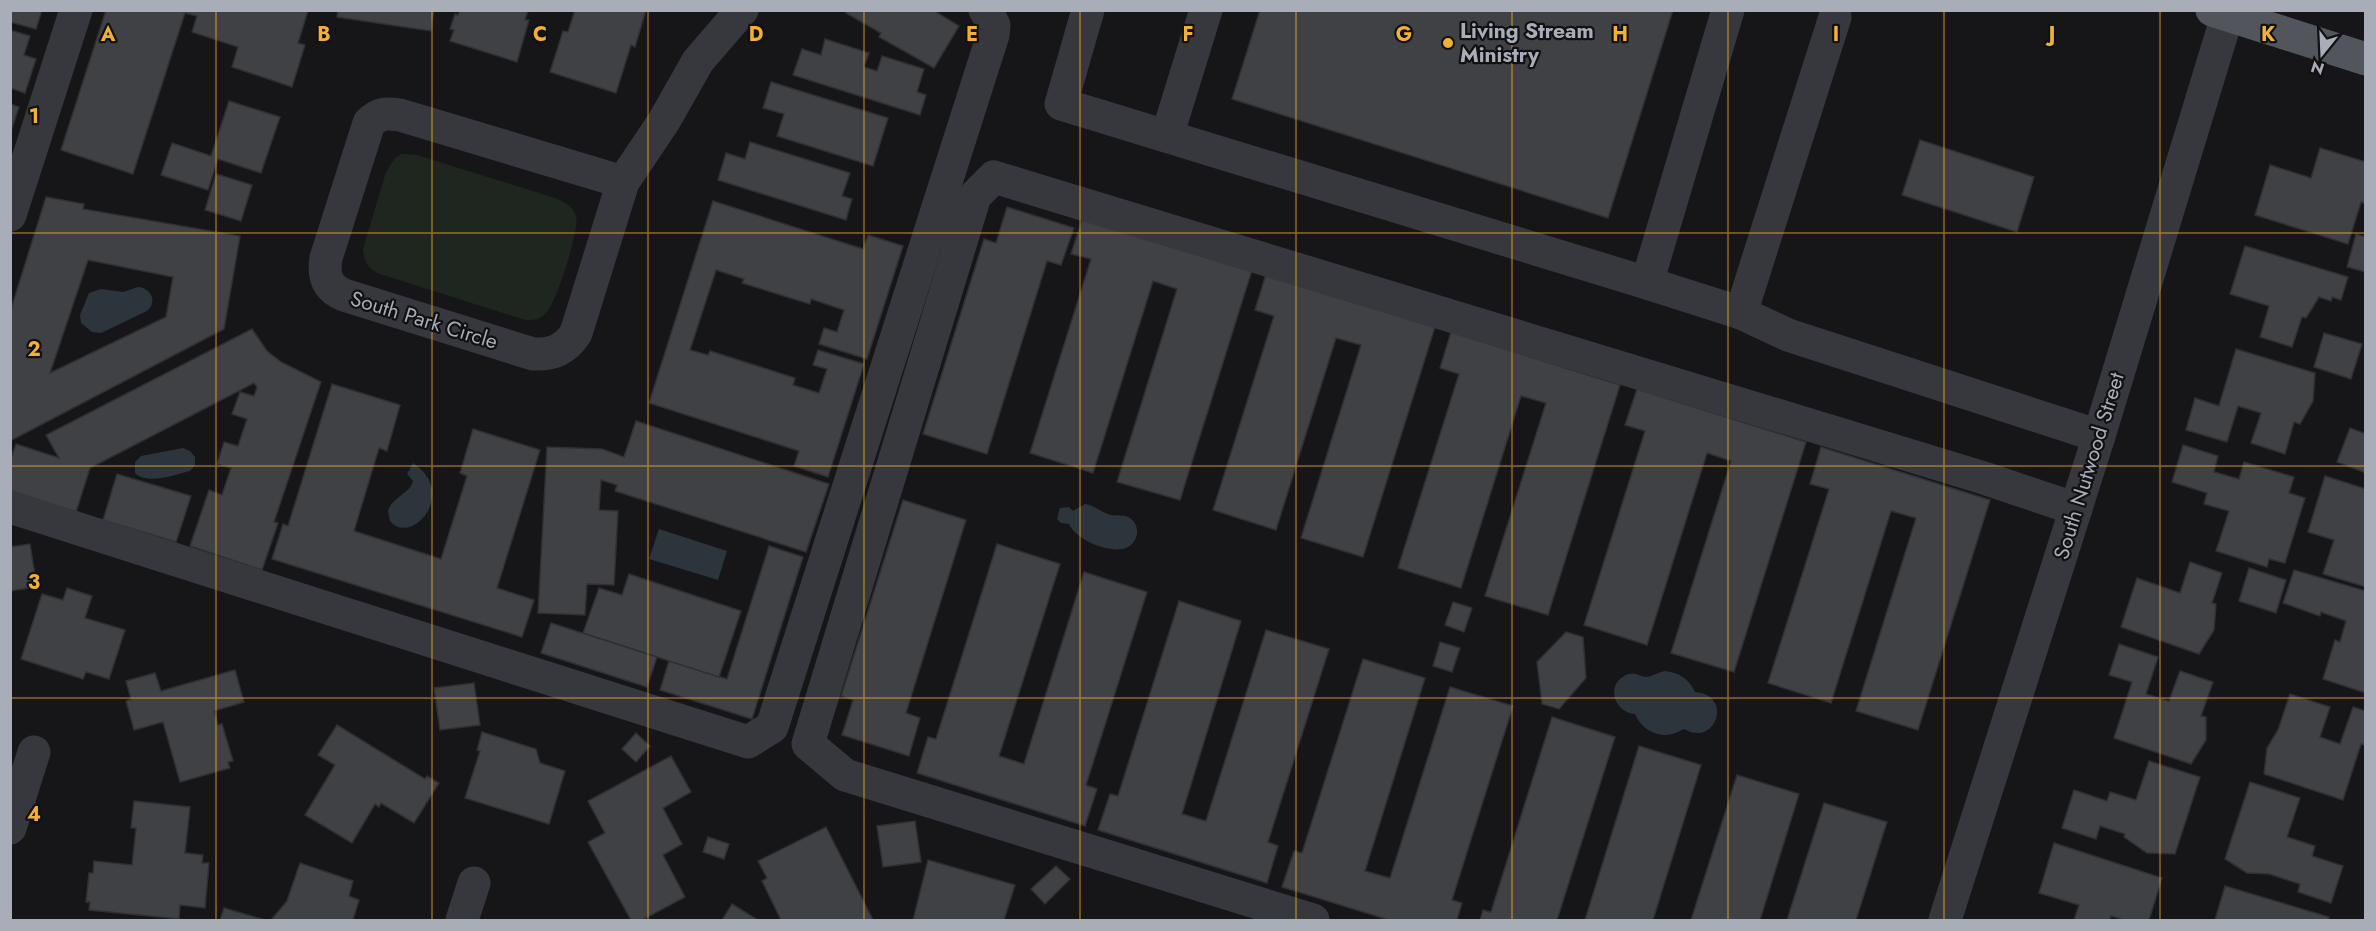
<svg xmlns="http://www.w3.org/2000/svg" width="2376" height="931" viewBox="0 0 2376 931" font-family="Jost,sans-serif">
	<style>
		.green { fill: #1e261f }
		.water { fill: #2c353c }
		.building { fill: #404145; stroke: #303034; stroke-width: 1.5; fill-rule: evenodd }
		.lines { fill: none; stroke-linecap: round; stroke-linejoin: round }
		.minor { stroke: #37383d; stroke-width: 33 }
		.major { stroke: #53555c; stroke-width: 33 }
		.grid { fill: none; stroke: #f2b134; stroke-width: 1.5; stroke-opacity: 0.55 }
		.poi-dot { fill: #f2b134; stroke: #111113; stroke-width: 2 }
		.labels { text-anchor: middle; stroke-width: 4.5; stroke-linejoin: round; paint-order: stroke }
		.poi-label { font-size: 21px; font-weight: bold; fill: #a8adb8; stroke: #111113; text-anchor: start }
		.street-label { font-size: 21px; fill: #a8adb8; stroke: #111113 }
		.grid-label { font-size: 20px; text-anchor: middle; font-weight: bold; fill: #f2b134; stroke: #111113; stroke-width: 4.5; stroke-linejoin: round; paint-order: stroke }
	</style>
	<rect width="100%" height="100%" fill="#161618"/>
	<path class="green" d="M 402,154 L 417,155 L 555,198 C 564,202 573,206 576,216 C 580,229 556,304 546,313 C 540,320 533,320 525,320 L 380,274 C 368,269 364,262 363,249 L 386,172 L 395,158 Z"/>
	<g class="water">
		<path d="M 138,287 C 151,288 158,302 147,311 L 101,333 L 92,332 L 81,323 L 80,315 L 89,293 L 101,289 L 123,292 Z"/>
		<path d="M 183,448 L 190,451 L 195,457 L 195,465 L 190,471 C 175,475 147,485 135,473 L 135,462 L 141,456 Z"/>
		<path d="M 413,463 C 459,493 411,547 390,521 L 388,511 C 392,497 410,494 413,481 L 407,474 Z"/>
		<path d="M 1085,504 C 1095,505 1101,513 1111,515 C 1115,516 1120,515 1125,516 C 1141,520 1141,542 1126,548 C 1110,554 1076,540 1069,524 L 1061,523 L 1057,519 L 1060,508 L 1069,507 L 1073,511 Z"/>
		<path d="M 659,529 L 727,551 L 718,580 L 649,559 Z"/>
		<path d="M 1665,671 C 1680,673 1689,679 1695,692 C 1734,695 1716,748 1684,729 C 1665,741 1644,734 1635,714 C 1616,713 1605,687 1624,676 C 1635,670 1638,677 1647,677 C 1652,676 1660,672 1665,671 Z"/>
	</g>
	<g class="building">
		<path d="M 10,10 L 42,10 L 36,29 L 10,22 Z"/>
		<path d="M 106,10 L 306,10 L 308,11 L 298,43 L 305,45 L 292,87 L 232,67 L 238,47 L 192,32 L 197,16 L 185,13 L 133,174 L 61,150 Z"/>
		<path d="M 338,10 L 434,10 L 431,31 L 337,17 Z"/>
		<path d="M 460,10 L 528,10 L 525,20 L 529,20 L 517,62 L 450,41 L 454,30 L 450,29 L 455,14 L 458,15 Z"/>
		<path d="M 575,10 L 646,10 L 635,47 L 631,45 L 616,93 L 550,72 L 563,31 L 568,32 Z"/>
		<path d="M 848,10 L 933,10 L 959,26 L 934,68 L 879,37 L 881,33 L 846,13 Z"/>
		<path d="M 1260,10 L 1673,10 L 1608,218 L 1232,99 Z"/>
		<path d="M 10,30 L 30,36 L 24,55 L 36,59 L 25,93 L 10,88 Z"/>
		<path d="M 825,39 L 869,53 L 864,67 L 877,71 L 882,56 L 924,69 L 917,92 L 926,95 L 920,115 L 793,75 L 802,49 L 821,55 Z"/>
		<path d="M 771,82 L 888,118 L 873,166 L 777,136 L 784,114 L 763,108 Z"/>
		<path d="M 229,101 L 280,117 L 261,173 L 218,159 L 208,190 L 161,175 L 172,143 L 211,156 Z"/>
		<path d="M 10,104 L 19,107 L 10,134 Z"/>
		<path d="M 1920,140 L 2034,177 L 2017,232 L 1902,195 Z"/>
		<path d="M 750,142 L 850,173 L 842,196 L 852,199 L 846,220 L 718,180 L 726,153 L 745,159 Z"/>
		<path d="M 2320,148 L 2366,162 L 2366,204 L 2361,202 L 2348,244 L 2255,215 L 2270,165 L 2311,178 Z"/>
		<path d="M 216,174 L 252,185 L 241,221 L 205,210 Z"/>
		<path d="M 46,197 L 84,204 L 83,209 L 240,236 L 224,329 L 10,441 L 10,312 ZM 88,260 L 173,277 L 166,317 L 50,373 Z"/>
		<path d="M 713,201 L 863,249 L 868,235 L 903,246 L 867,359 L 819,344 L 824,328 L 837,332 L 844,310 L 811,299 L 810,304 L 742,283 L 744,279 L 716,270 L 690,350 L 708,355 L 710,351 L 795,378 L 793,385 L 819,393 L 827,369 L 813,365 L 818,350 L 864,364 L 828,477 L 794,466 L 799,451 L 649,403 Z"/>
		<path d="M 1007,207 L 1074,228 L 1061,265 L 1047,261 L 987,454 L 923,434 L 984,239 L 996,243 Z"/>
		<path d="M 1083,217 L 1252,270 L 1180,500 L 1117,482 L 1177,289 L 1153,281 L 1093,473 L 1030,453 L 1091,259 L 1071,254 Z"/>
		<path d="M 2356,234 L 2366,237 L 2366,272 L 2347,267 Z"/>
		<path d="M 2245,246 L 2348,277 L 2341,300 L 2332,297 L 2331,301 L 2319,297 L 2306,318 L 2302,317 L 2292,347 L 2260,337 L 2269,306 L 2230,294 Z"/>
		<path d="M 1266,274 L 1435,327 L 1363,557 L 1301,538 L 1361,345 L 1336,338 L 1276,530 L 1213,510 L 1274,316 L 1255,310 Z"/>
		<path d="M 252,329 L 267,351 L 281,362 L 321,382 L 274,522 L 278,523 L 262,570 L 190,546 L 209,490 L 222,495 L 231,468 L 217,464 L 224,442 L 238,446 L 247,419 L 232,414 L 240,392 L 254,396 L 257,387 L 254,383 L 90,468 L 76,512 L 10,491 L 10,461 L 16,444 L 59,458 L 46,435 Z"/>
		<path d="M 1451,332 L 1620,385 L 1548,615 L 1485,596 L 1546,403 L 1521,396 L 1461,588 L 1398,568 L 1459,374 L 1440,368 Z"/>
		<path d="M 2324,333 L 2362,344 L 2351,379 L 2314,367 Z"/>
		<path d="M 2236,349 L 2315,373 L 2313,401 L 2300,424 L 2294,422 L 2285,454 L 2251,443 L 2261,413 L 2238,406 L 2227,442 L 2186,430 L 2195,398 L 2219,406 Z"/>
		<path d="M 332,384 L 400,405 L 387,451 L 379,448 L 354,531 L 441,559 L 467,476 L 460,473 L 473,429 L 540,450 L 497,588 L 534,600 L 522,637 L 272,559 L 283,524 L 288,526 Z"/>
		<path d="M 1637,389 L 1806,442 L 1734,672 L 1671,653 L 1731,461 L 1707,453 L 1647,645 L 1584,625 L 1645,431 L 1625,425 Z"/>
		<path d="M 636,421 L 829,484 L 806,552 L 615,491 L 617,485 L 601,480 L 599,510 L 618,511 L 614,585 L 587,584 L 585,615 L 538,613 L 547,447 L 602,449 L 624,457 Z"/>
		<path d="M 2350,428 L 2366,434 L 2366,473 L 2337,462 Z"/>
		<path d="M 2183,445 L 2218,456 L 2214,472 L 2239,479 L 2244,462 L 2294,477 L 2289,493 L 2305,498 L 2285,563 L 2269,559 L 2267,567 L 2216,551 L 2229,511 L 2204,504 L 2207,493 L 2172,482 Z"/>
		<path d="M 1821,447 L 1990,500 L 1918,730 L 1856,711 L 1916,518 L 1891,511 L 1831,703 L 1768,683 L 1829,489 L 1810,484 Z"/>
		<path d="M 117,474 L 191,496 L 176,542 L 103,520 Z"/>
		<path d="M 2325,476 L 2366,489 L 2366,587 L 2323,574 L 2334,540 L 2308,532 Z"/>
		<path d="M 903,500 L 966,520 L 906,713 L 920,718 L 909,756 L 842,735 L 853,700 L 841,696 Z"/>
		<path d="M 30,544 L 37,587 L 10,591 L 10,547 Z"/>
		<path d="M 997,544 L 1060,564 L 999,756 L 1024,764 L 1084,572 L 1147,592 L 1086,785 L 1097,789 L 1085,826 L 917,773 L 928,737 L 936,739 Z"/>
		<path d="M 769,546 L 803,557 L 752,719 L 660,690 L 669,661 L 727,679 Z"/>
		<path d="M 2190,562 L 2222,573 L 2212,603 L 2216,604 L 2214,630 L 2199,654 L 2121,627 L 2137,578 L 2180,593 Z"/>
		<path d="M 2249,568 L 2286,580 L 2276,613 L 2239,601 Z"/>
		<path d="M 2294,570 L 2366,591 L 2366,693 L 2323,679 L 2335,640 L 2340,642 L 2346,621 L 2321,612 L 2320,616 L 2283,603 Z"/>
		<path d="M 629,574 L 741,611 L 719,677 L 583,633 L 599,588 L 622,595 Z"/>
		<path d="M 67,588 L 92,596 L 85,618 L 125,630 L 109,679 L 86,672 L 83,679 L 21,659 L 42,594 L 63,600 Z"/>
		<path d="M 1179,601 L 1241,621 L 1182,814 L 1206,821 L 1266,630 L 1329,649 L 1268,842 L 1278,846 L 1267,883 L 1098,830 L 1110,794 L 1118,796 Z"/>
		<path d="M 1453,602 L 1472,608 L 1464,632 L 1445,625 Z"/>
		<path d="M 551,623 L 657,657 L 647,687 L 541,653 Z"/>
		<path d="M 1566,632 L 1583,637 L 1586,678 L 1559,709 L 1542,704 L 1537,662 Z"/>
		<path d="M 1440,642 L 1460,648 L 1452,672 L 1433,666 Z"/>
		<path d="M 2119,644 L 2158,657 L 2146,694 L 2169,701 L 2180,671 L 2213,682 L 2201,716 L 2206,717 L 2206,740 L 2191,764 L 2114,738 L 2132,682 L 2109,675 Z"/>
		<path d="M 1363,659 L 1425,678 L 1365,871 L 1390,878 L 1450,687 L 1513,706 L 1452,900 L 1462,903 L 1457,920 L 1389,920 L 1282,887 L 1294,851 L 1302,853 Z"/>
		<path d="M 235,670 L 244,702 L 214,711 L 218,725 L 222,724 L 233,761 L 228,762 L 230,768 L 180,782 L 163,722 L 134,730 L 126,701 L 131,699 L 126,681 L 155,673 L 161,691 Z"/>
		<path d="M 474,683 L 480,725 L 440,730 L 434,688 Z"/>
		<path d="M 2290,694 L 2330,707 L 2320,737 L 2340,744 L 2353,707 L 2366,711 L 2366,745 L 2361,744 L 2343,800 L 2264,774 L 2267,748 L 2278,730 Z"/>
		<path d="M 1552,717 L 1615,737 L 1557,920 L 1480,920 L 1483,910 L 1491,912 Z"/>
		<path d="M 337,725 L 425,779 L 427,776 L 439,783 L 414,823 L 381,803 L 379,807 L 375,804 L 352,843 L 305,815 L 335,765 L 318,755 Z"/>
		<path d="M 482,732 L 536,749 L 540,763 L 565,771 L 549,824 L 465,798 L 480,751 L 477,750 Z"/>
		<path d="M 636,733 L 650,746 L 636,762 L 622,749 Z"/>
		<path d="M 1639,746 L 1701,765 L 1653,920 L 1585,920 Z"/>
		<path d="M 671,756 L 691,792 L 663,808 L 682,844 L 663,855 L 685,897 L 642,920 L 631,920 L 588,842 L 605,833 L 588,801 Z"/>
		<path d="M 2149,761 L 2200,777 L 2175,854 L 2147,853 L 2124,837 L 2125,834 L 2100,826 L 2096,839 L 2062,828 L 2074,790 L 2107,801 L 2110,792 L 2136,800 Z"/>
		<path d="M 1737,775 L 1799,794 L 1760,920 L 1691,920 Z"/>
		<path d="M 2250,782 L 2300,798 L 2287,837 L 2315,846 L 2312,856 L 2343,866 L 2331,903 L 2298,892 L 2300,884 L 2269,874 L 2247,873 L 2225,859 Z"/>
		<path d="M 134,801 L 190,807 L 185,853 L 203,855 L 202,863 L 209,863 L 205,908 L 180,905 L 179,919 L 89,910 L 90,902 L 86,902 L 89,873 L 93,873 L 94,861 L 132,865 L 136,828 L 131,828 Z"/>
		<path d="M 1824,803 L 1887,822 L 1856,920 L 1787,920 Z"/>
		<path d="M 915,821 L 921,862 L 883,867 L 877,826 Z"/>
		<path d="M 826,827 L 873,920 L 781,920 L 762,881 L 767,878 L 758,861 Z"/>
		<path d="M 708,837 L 729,844 L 724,859 L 703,852 Z"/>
		<path d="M 2054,843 L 2162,878 L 2149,920 L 2124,920 L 2111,916 L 2110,920 L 2074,920 L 2079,905 L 2039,893 Z"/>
		<path d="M 928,860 L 1015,885 L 1004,920 L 913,920 Z"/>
		<path d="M 300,863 L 353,881 L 349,896 L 359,900 L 353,920 L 271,920 L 287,901 Z"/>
		<path d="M 1056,866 L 1070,879 L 1045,904 L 1031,889 Z"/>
		<path d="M 2225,886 L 2329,917 L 2328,920 L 2215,920 Z"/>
		<path d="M 732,904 L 758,920 L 722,920 Z"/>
		<path d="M 224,908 L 265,920 L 220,920 Z"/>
	</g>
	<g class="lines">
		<g class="minor">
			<path d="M 1088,10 L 1061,104 L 1647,283 L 1728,10"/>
			<path d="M 1167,136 L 1206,10"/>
			<path d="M 623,182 L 400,115 C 387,113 379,113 369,123 L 326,258 C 323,276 327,288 344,295 L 533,354 C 552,355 565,350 576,333 L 623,182 L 664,121 L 698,61 L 742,10"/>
			<path d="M 10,215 L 76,10"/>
			<path d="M 1647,283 L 1741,313 L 1835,17"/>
			<path d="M 1741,313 L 1788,335 L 2099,436"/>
			<path d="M 10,507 L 748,742 L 772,727 L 993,35 L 994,25 L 985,10"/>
			<path d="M 10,828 L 34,752"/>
			<path d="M 462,920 L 474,883"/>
			<path d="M 1313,920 L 845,775 L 808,744 L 975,196 L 994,177 L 1984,478 L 2076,509"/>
			<path d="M 1945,920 L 2099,436 L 2229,10"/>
		</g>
		<path class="major" d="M 2212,10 L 2366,59"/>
	</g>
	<path class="grid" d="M 216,10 L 216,920M 432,10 L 432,920M 648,10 L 648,920M 864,10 L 864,920M 1080,10 L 1080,920M 1296,10 L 1296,920M 1512,10 L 1512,920M 1728,10 L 1728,920M 1944,10 L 1944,920M 2160,10 L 2160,920M 10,233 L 2366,233M 10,466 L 2366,466M 10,698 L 2366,698"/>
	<circle class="poi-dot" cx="1448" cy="43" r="6"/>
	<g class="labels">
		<g class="poi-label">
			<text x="1460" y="38">Living Stream<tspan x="1460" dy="24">Ministry</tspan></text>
		</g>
		<g class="street-label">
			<text transform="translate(424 320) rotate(17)" y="7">South Park Circle</text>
			<text transform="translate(2089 466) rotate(-73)" y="7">South Nutwood Street</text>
		</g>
	</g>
	<g class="grid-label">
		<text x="108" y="41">A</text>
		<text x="324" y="41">B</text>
		<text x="540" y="41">C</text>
		<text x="756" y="41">D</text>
		<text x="972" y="41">E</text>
		<text x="1188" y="41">F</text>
		<text x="1404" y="41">G</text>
		<text x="1620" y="41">H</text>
		<text x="1836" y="41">I</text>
		<text x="2052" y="41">J</text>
		<text x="2268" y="41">K</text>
		<text x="34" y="123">1</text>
		<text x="34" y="356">2</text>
		<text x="34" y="589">3</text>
		<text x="34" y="821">4</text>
	</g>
	<rect width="2376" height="931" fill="none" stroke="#a8adb8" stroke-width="24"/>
	<g transform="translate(2322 54) rotate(198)" stroke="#111113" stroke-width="4.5" paint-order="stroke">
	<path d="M0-4.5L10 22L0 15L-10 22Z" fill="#a8adb8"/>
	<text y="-9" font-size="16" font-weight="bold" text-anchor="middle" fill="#a8adb8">N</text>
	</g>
</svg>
